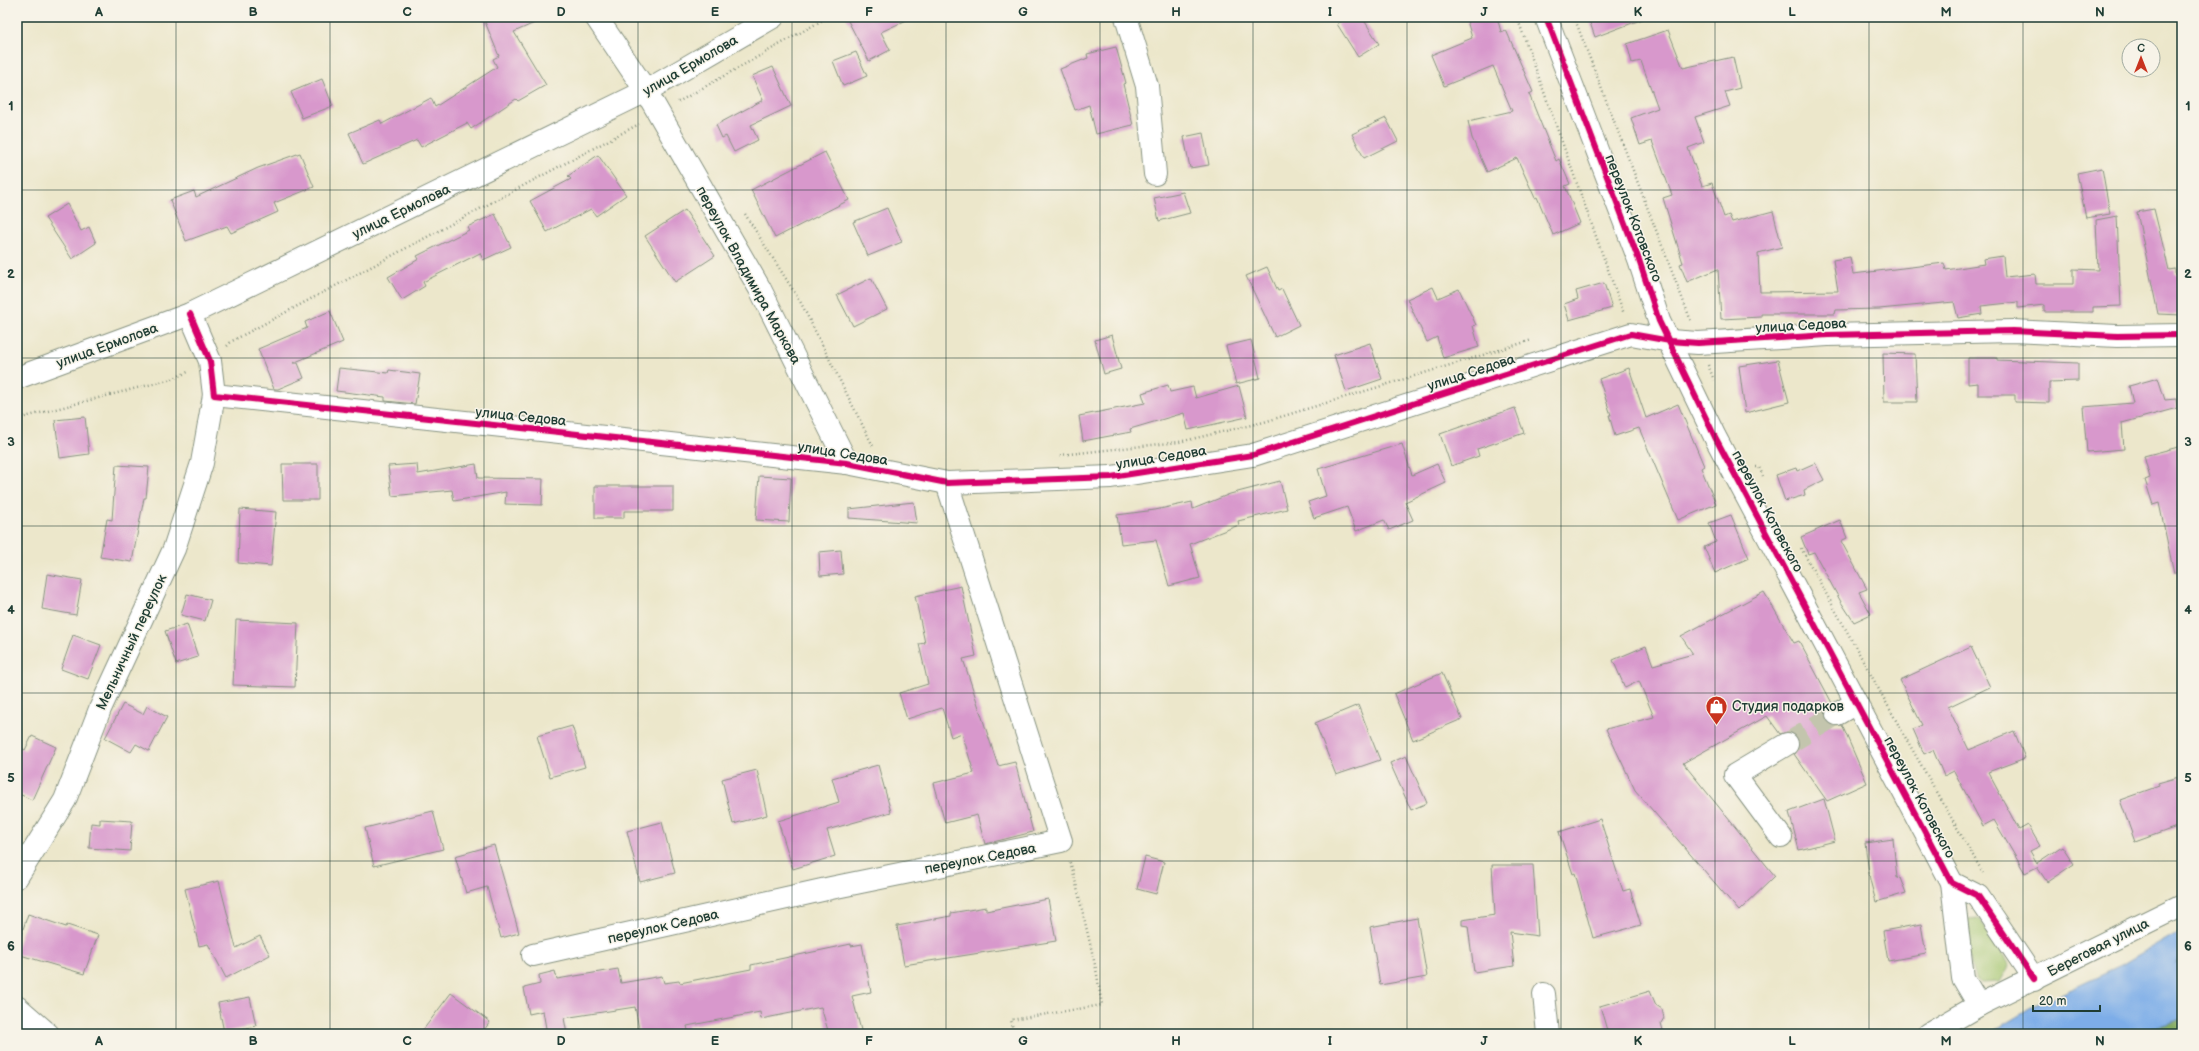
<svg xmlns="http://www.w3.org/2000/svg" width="2199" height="1051" viewBox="0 0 2199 1051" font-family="'Balsamiq Sans',sans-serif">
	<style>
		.green { fill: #a5c66f; stroke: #628252 }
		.forest { fill: #84ab62; stroke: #52744b }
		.water { fill: #7dade8; stroke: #4e758e }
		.building { fill: #d898cc }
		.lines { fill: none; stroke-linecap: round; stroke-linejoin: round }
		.minor-tunnel { stroke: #c3c5ad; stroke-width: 22; stroke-dasharray: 22 11; stroke-linecap: butt }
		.minor-casing { stroke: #869280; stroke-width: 24 }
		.path { stroke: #869280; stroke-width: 2.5; stroke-dasharray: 1 3; stroke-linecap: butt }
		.minor { stroke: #fff; stroke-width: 22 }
		.cycleway-casing { stroke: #f7f3e8; stroke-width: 8 }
		.cycleway { stroke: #d6006c; stroke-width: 6 }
		.grid { fill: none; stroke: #1f3d34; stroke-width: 1; stroke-opacity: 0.55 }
		.labels { text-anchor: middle; stroke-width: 3; stroke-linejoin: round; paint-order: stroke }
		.street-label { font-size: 14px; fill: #1f3d34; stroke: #f7f3e8 }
		.poi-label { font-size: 14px; fill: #1f3d34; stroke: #f7f3e8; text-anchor: start }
		.neatline { fill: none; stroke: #1f3d34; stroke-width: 1.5 }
		.grid-label { font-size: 13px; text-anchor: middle; font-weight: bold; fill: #1f3d34 }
	</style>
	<rect width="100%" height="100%" fill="#f7f3e8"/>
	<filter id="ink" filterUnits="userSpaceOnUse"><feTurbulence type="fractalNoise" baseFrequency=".025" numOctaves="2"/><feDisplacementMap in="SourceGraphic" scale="8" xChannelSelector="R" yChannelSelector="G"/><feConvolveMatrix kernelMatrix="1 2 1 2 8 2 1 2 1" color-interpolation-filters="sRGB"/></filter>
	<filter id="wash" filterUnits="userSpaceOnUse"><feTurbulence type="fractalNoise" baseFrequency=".012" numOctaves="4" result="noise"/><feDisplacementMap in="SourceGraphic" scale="16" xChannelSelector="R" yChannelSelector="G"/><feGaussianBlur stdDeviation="0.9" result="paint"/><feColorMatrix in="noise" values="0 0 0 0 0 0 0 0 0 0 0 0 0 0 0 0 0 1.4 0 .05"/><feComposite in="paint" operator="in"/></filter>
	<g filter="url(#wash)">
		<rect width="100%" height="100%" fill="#ece7cb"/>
		<path class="green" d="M 1979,919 L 1989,932 L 2009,966 L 2000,982 L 1981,983 L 1975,978 L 1973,973 L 1964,932 L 1967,920 Z"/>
		<path class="forest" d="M 2180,1019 L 2182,1019 L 2182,1034 L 2134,1034 Z"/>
		<path class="water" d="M 2182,930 L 2182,955 L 2175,962 L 2182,959 L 2182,1019 L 2134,1034 L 1988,1034 L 2033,1007 L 2121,966 Z"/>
		<g id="blocks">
			<g class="building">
				<path d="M 483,17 L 548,17 L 514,32 L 546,85 L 518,101 L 516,99 L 471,129 L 467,123 L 421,147 L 417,140 L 363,164 L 349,133 L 380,120 L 382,124 L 431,98 L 435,107 L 497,67 L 493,59 L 499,56 Z"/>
				<path d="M 846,17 L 913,17 L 881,32 L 890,50 L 869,61 Z"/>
				<path d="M 1349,17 L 1362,17 L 1379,44 L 1358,57 L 1337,24 Z"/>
				<path d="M 1466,17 L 1497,17 L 1501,32 L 1506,30 L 1533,92 L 1529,94 L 1556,161 L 1559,159 L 1570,184 L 1565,186 L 1580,223 L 1553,235 L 1537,197 L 1535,198 L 1517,158 L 1487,172 L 1472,138 L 1468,121 L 1512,111 L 1493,66 L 1444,86 L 1431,55 L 1472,38 Z"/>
				<path d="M 1588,17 L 1643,17 L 1643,19 L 1595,37 Z"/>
				<path d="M 1668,30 L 1683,68 L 1733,57 L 1740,88 L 1725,92 L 1730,106 L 1695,117 L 1704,142 L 1688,148 L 1702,186 L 1712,183 L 1724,217 L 1729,215 L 1732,222 L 1773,211 L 1782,247 L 1758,253 L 1760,292 L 1838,291 L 1833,260 L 1850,257 L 1853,274 L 1944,263 L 1946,270 L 1984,264 L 1983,259 L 2003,256 L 2005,277 L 2035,274 L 2036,284 L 2073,284 L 2073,269 L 2098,270 L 2096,220 L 2117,216 L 2121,306 L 2093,307 L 2093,312 L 2044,312 L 2044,305 L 2018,308 L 2018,302 L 1981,306 L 1982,314 L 1958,318 L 1954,302 L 1879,309 L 1836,310 L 1835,314 L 1761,314 L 1761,317 L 1721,319 L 1718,269 L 1687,282 L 1680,264 L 1683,263 L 1663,198 L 1672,195 L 1652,141 L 1640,145 L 1631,118 L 1658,108 L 1641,61 L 1632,63 L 1627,44 Z"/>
				<path d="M 1116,47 L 1126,83 L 1123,84 L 1133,125 L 1096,134 L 1089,105 L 1075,110 L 1060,69 L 1088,58 L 1087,54 Z"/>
				<path d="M 856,52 L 867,76 L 843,86 L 833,61 Z"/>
				<path d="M 773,67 L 791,106 L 751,125 L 758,140 L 734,152 L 726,136 L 722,138 L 716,125 L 763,100 L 752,76 Z"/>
				<path d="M 322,79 L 333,106 L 302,118 L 291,92 Z"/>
				<path d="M 1386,118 L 1398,141 L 1364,158 L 1352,134 Z"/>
				<path d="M 1203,133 L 1209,165 L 1190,168 L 1184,137 Z"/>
				<path d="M 825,152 L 849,200 L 775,238 L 751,190 Z"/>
				<path d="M 300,153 L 314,187 L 274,203 L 278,212 L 231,233 L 227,226 L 186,241 L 170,200 L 194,191 L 196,197 L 258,168 Z"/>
				<path d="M 598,155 L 626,195 L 596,216 L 591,209 L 547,232 L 530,201 L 571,179 L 568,176 Z"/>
				<path d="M 2102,168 L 2110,214 L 2086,218 L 2077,173 Z"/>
				<path d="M 1183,192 L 1190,213 L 1159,221 L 1154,198 Z"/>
				<path d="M 67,204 L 81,231 L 89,227 L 96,243 L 72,259 L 45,218 Z"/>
				<path d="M 887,208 L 902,242 L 868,256 L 853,222 Z"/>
				<path d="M 2154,209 L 2169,270 L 2175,269 L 2175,274 L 2182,274 L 2182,315 L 2158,314 L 2137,212 Z"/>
				<path d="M 685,210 L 715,256 L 675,282 L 645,236 Z"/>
				<path d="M 495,214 L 511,247 L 483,260 L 480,253 L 423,282 L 425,286 L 402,300 L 388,277 L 419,259 L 417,256 L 469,230 L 467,227 Z"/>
				<path d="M 1267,267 L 1278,291 L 1282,289 L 1299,325 L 1275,337 L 1246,276 Z"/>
				<path d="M 871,278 L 887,309 L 853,326 L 837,295 Z"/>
				<path d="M 1604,283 L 1612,308 L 1569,320 L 1564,304 L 1578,299 L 1576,291 Z"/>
				<path d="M 1433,287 L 1438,298 L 1459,289 L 1476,325 L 1473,326 L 1479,347 L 1443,358 L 1437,337 L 1427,342 L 1407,299 Z"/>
				<path d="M 330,311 L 343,342 L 293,363 L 298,363 L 304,378 L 278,389 L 274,389 L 258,349 L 307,328 L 305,322 Z"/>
				<path d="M 1112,335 L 1121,369 L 1104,374 L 1095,340 Z"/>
				<path d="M 1251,340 L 1260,378 L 1236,384 L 1226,346 Z"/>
				<path d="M 1370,343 L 1382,379 L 1346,391 L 1334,355 Z"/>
				<path d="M 1883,353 L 1915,354 L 1917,402 L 1884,402 Z"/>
				<path d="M 1968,358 L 1997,358 L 1997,360 L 2078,363 L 2078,381 L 2049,382 L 2049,403 L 2015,402 L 2015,395 L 1978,395 L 1978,383 L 1968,384 Z"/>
				<path d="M 1778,360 L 1789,402 L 1745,413 L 1739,366 Z"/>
				<path d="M 339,368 L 388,373 L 389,370 L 420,374 L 415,404 L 385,401 L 385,397 L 336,391 Z"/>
				<path d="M 1629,368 L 1646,418 L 1678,404 L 1704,466 L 1701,468 L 1716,504 L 1678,520 L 1639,428 L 1615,436 L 1609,415 L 1611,415 L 1599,379 Z"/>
				<path d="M 2158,378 L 2165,400 L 2176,399 L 2177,408 L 2122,423 L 2124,449 L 2087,452 L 2083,407 L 2133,403 L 2129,386 Z"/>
				<path d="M 1168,385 L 1170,392 L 1193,387 L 1196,398 L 1239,386 L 1247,417 L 1188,430 L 1184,413 L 1130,429 L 1131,432 L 1083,441 L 1079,416 L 1145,403 L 1142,393 Z"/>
				<path d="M 1515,408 L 1524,433 L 1477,449 L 1479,456 L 1451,466 L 1440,434 Z"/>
				<path d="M 85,417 L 89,454 L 60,458 L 55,420 Z"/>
				<path d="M 1402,444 L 1412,475 L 1437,464 L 1446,483 L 1405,502 L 1413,520 L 1389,530 L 1384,520 L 1356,531 L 1347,507 L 1314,518 L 1308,502 L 1326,496 L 1318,469 Z"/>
				<path d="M 2182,446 L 2182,572 L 2174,573 L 2159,503 L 2153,505 L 2145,480 L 2150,478 L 2144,456 Z"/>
				<path d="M 1815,463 L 1824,480 L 1804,490 L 1805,495 L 1785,501 L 1776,475 L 1796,468 L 1797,471 Z"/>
				<path d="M 282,464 L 318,464 L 318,500 L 283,500 Z"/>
				<path d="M 417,464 L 418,474 L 476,464 L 478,478 L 543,479 L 542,505 L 505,504 L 506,492 L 454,501 L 452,490 L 392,496 L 388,466 Z"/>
				<path d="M 116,465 L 149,467 L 146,498 L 144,498 L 132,562 L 100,557 L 107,519 L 112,520 Z"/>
				<path d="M 759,476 L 791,478 L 789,522 L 756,520 Z"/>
				<path d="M 1280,481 L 1287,509 L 1238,521 L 1239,525 L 1190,544 L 1200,578 L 1169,586 L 1156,540 L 1121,544 L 1117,515 L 1155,510 L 1192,502 L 1193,509 L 1230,494 Z"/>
				<path d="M 595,486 L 673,486 L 673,511 L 624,511 L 624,518 L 595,518 Z"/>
				<path d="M 914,502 L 917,523 L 849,518 L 849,509 Z"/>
				<path d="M 240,509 L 276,512 L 271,566 L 238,563 Z"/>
				<path d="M 1731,515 L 1749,558 L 1715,573 L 1704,547 L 1716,542 L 1709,523 Z"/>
				<path d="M 1840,520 L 1847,538 L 1841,541 L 1867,589 L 1859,592 L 1871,614 L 1854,622 L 1841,602 L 1814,552 L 1808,554 L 1801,537 Z"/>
				<path d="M 841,550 L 843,574 L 820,576 L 819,552 Z"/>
				<path d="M 47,574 L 82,580 L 76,615 L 42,609 Z"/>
				<path d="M 961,586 L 976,656 L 963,659 L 998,766 L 1015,762 L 1033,832 L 985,844 L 977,815 L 945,823 L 934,783 L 974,773 L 962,733 L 951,737 L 942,708 L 907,719 L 899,693 L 928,684 L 919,644 L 925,643 L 915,596 Z"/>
				<path d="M 1764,592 L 1794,643 L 1799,641 L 1832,703 L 1826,708 L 1826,720 L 1831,725 L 1842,725 L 1867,783 L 1827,801 L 1794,754 L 1799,744 L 1797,737 L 1787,732 L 1780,734 L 1767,716 L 1683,763 L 1775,876 L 1739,911 L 1635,790 L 1606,729 L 1654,717 L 1639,681 L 1625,688 L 1613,660 L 1646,646 L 1653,665 L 1693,654 L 1681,636 Z"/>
				<path d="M 187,594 L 211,600 L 205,621 L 181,615 Z"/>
				<path d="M 236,620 L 298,623 L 295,687 L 233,685 Z"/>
				<path d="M 187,624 L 198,657 L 176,664 L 165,631 Z"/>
				<path d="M 73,635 L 101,645 L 88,679 L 61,669 Z"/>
				<path d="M 1971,647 L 1990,687 L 1948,707 L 1969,750 L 2014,731 L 2025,758 L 1988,772 L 2019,830 L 2028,825 L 2040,846 L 2030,851 L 2037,863 L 2062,846 L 2074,864 L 2047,882 L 2037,867 L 2025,873 L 1994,820 L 1983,826 L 1954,771 L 1944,776 L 1933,750 L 1924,754 L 1913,729 L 1922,725 L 1900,680 Z"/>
				<path d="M 1442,673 L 1462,719 L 1413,740 L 1394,694 Z"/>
				<path d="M 123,704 L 143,714 L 147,706 L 167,717 L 149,751 L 136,744 L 131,752 L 105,738 Z"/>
				<path d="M 1358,705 L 1380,760 L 1336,775 L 1315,723 Z"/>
				<path d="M 572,726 L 585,767 L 550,777 L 537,736 Z"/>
				<path d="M 32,736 L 56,747 L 32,800 L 17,793 L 17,746 L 25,750 Z"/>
				<path d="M 1406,756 L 1427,803 L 1411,810 L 1390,763 Z"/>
				<path d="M 878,765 L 891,812 L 827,830 L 835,856 L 793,869 L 778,821 L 839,802 L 832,778 Z"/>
				<path d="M 757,770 L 767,815 L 733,824 L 722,779 Z"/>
				<path d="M 2182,776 L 2182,825 L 2135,842 L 2120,800 L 2159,786 L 2158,783 Z"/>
				<path d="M 1824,799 L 1835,841 L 1799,850 L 1789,812 Z"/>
				<path d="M 433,811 L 443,849 L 374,866 L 365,828 Z"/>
				<path d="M 100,819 L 132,821 L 130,851 L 89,848 L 91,823 L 100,824 Z"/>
				<path d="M 1600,819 L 1623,891 L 1630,889 L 1641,925 L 1593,938 L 1575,873 L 1573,874 L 1559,832 Z"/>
				<path d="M 662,822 L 675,873 L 640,882 L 627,831 Z"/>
				<path d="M 1893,839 L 1897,878 L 1900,877 L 1906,893 L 1876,902 L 1870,880 L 1865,843 Z"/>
				<path d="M 494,845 L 519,933 L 501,938 L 487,887 L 466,893 L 455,856 Z"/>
				<path d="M 1145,857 L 1164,862 L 1156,894 L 1137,889 Z"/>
				<path d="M 1492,865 L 1533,865 L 1538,936 L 1510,932 L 1514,966 L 1474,972 L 1468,926 L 1462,925 L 1462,920 L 1495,915 Z"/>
				<path d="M 219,881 L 236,948 L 260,936 L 270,955 L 226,978 L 208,944 L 199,946 L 185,889 Z"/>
				<path d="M 1048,899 L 1056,941 L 904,965 L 897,926 L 951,916 L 951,913 L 986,907 L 986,911 Z"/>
				<path d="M 28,914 L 66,927 L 67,925 L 98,935 L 84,974 L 17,954 L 17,947 Z"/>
				<path d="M 1417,918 L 1427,977 L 1380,985 L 1370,927 Z"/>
				<path d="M 1921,924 L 1926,954 L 1888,961 L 1883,931 Z"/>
				<path d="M 851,944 L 851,946 L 862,944 L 871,992 L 852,996 L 862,1034 L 829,1034 L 821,1007 L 761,1019 L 760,1012 L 687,1026 L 689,1034 L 640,1034 L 635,1007 L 564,1018 L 567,1034 L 547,1034 L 543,1011 L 529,1014 L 524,988 L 540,984 L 539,975 L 555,971 L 557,979 L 618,969 L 621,983 L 662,976 L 664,983 L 679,981 L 680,983 L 751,969 L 751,965 Z"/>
				<path d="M 1650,991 L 1656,1005 L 1662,1009 L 1664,1018 L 1661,1023 L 1664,1034 L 1608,1034 L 1600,1006 Z"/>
				<path d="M 451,993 L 490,1022 L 481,1034 L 420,1034 Z"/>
				<path d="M 250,997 L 256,1026 L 224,1032 L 218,1003 Z"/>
			</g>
		</g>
	</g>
	<g filter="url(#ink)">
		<use href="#blocks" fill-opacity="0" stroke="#869280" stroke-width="1"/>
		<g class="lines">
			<path class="minor-tunnel" d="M 1787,744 L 1837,714"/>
			<defs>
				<g id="minor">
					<path d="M 596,17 L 646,91 L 760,289 L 847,463"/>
					<path d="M 1126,17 L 1147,86 L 1155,174"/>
					<path d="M 1546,17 L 1639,260 L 1659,321 L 1715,437 L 1952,883 L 1978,896 L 2034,979"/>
					<path d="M 190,314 L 210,361 L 214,395 L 847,463 L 947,483 L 1111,477 L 1253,455 L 1631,334 L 1670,341 L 1698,343 L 1828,335 L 2013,331 L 2117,336 L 2182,335"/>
					<path d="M 17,378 L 190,314 L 646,91 L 773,17"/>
					<path d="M 1837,714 L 1856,703"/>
					<path d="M 1781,837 L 1735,775 L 1787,744"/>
					<path d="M 17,877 L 65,800 L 100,709 L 174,549 L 202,463 L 214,395"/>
					<path d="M 1952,883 L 1963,978 L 1979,1005"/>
					<path d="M 533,955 L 831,888 L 1061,841 L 947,483"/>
					<path d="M 1544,994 L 1548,1034"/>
					<path d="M 17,1007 L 48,1034"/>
					<path d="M 1929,1034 L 1979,1005 L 2182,905"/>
				</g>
			</defs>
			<use href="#minor" class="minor-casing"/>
			<g class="path">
				<path d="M 1517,17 L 1624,314"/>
				<path d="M 1574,17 L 1691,321"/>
				<path d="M 678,102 L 828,17"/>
				<path d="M 745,214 L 800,301 L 873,446"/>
				<path d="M 227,346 L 232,341 L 639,124"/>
				<path d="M 1708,365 L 1714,380"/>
				<path d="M 17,419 L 172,379 L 190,371"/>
				<path d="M 1060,455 L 1179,442 L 1264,422 L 1532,340"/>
				<path d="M 1756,467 L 1759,467 L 1763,476"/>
				<path d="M 1801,548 L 1904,735 L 1983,873"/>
				<path d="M 1014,1034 L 1011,1020 L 1102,1005 L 1096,969 L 1073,871 L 1069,860"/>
			</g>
			<use href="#minor" class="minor"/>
			<defs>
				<g id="cycleway">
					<path d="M 1546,17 L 1639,260 L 1659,321 L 1715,437 L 1952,883 L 1978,896 L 2034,979"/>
					<path d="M 190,314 L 210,361 L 214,395 L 847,463 L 947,483 L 1111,477 L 1253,455 L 1631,334 L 1670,341 L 1698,343 L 1828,335 L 2013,331 L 2117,336 L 2182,335"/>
				</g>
			</defs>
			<use href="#cycleway" class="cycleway-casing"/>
			<use href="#cycleway" class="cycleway"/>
		</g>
	</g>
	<path class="grid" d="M 176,17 L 176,1034M 330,17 L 330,1034M 484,17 L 484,1034M 638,17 L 638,1034M 792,17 L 792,1034M 946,17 L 946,1034M 1100,17 L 1100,1034M 1253,17 L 1253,1034M 1407,17 L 1407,1034M 1561,17 L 1561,1034M 1715,17 L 1715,1034M 1869,17 L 1869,1034M 2023,17 L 2023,1034M 17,190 L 2182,190M 17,358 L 2182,358M 17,526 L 2182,526M 17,693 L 2182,693M 17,861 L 2182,861"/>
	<defs>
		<symbol id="shop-pin" viewBox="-11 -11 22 30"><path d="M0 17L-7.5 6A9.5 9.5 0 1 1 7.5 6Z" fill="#c8321e" stroke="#f7f3e8"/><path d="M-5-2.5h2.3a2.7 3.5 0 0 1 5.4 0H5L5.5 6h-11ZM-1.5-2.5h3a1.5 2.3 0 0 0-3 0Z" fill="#fff"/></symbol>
	</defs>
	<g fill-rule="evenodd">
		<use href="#shop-pin" x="1704" y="694" width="25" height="34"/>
	</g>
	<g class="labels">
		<g class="street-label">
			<text transform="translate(690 65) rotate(-30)" y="5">улица Ермолова</text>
			<text transform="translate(401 211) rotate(-26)" y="5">улица Ермолова</text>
			<text transform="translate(1634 218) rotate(69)" y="5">переулок Котовского</text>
			<text transform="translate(749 275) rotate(61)" y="5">переулок Владимира Маркова</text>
			<text transform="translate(1801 325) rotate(-3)" y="5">улица Седова</text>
			<text transform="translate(107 345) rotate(-20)" y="5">улица Ермолова</text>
			<text transform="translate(1471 372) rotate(-18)" y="5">улица Седова</text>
			<text transform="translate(521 416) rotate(6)" y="5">улица Седова</text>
			<text transform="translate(843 453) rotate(9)" y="5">улица Седова</text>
			<text transform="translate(1161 457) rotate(-9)" y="5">улица Седова</text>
			<text transform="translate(1768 511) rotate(62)" y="5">переулок Котовского</text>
			<text transform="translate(131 642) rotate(-65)" y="5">Мельничный переулок</text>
			<text transform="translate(1920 797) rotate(62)" y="5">переулок Котовского</text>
			<text transform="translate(980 858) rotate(-11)" y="5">переулок Седова</text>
			<text transform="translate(663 926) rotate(-13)" y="5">переулок Седова</text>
			<text transform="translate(2098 947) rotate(-27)" y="5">Береговая улица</text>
		</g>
		<g class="poi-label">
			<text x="1732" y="711">Студия подарков</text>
		</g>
	</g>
	<rect width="2199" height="1051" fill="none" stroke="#f7f3e8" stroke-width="44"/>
	<g transform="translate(2141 58)"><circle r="19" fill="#f7f3e8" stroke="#a1aaa0"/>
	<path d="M0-3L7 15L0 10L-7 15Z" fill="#c8321e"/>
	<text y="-6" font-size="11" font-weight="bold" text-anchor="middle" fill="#1f3d34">С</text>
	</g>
	<path d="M2033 1005v6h67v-6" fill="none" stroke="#1f3d34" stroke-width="2"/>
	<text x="2039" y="1005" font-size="12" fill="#1f3d34" stroke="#f7f3e8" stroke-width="3" paint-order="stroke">20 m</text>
	<rect x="22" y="22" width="2155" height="1007" class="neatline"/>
	<g class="grid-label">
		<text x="99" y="16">A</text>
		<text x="253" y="16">B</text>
		<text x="407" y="16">C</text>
		<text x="561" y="16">D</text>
		<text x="715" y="16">E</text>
		<text x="869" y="16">F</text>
		<text x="1023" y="16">G</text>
		<text x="1176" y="16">H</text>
		<text x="1330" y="16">I</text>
		<text x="1484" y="16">J</text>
		<text x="1638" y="16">K</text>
		<text x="1792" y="16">L</text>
		<text x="1946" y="16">M</text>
		<text x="2100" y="16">N</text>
		<text x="11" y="110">1</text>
		<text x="2188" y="110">1</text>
		<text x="11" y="278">2</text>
		<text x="2188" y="278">2</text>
		<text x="11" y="446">3</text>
		<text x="2188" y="446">3</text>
		<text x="11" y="614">4</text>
		<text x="2188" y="614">4</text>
		<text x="11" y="782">5</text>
		<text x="2188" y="782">5</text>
		<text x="11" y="950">6</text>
		<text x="2188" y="950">6</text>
		<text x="99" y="1045">A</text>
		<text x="253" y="1045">B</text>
		<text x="407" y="1045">C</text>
		<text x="561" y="1045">D</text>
		<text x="715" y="1045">E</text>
		<text x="869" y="1045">F</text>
		<text x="1023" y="1045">G</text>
		<text x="1176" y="1045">H</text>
		<text x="1330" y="1045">I</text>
		<text x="1484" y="1045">J</text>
		<text x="1638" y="1045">K</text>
		<text x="1792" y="1045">L</text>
		<text x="1946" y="1045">M</text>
		<text x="2100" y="1045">N</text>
	</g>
</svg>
